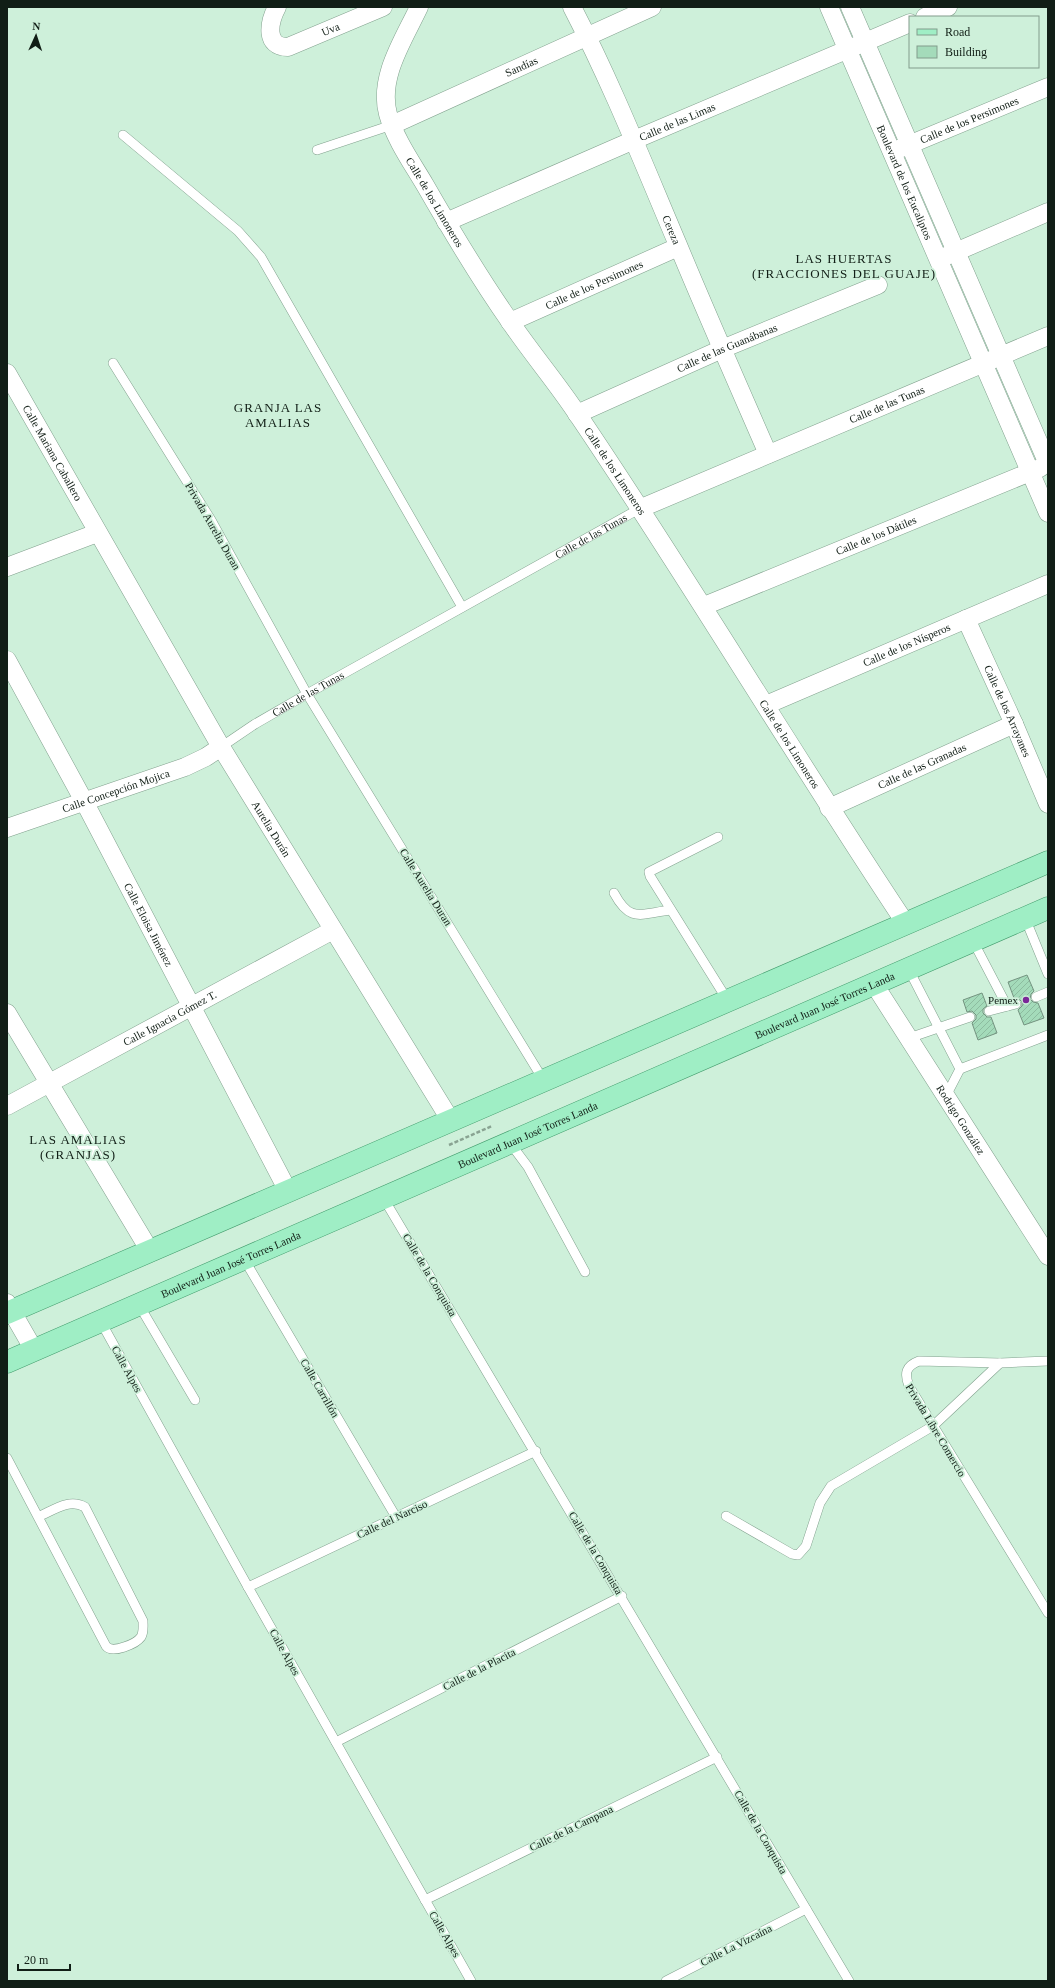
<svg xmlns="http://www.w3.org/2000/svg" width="1055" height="1988" viewBox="0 0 1055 1988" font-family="Georgia,serif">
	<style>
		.building { fill: url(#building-hatch); stroke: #749380 }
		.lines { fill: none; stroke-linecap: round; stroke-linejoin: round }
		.service-casing { stroke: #82a18e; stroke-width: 10 }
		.minor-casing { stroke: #82a18e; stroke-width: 19 }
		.primary-casing { stroke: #449d6e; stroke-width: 23 }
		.path { stroke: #89a392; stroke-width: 2.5; stroke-dasharray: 4 2; stroke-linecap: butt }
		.service { stroke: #fff; stroke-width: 9 }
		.minor { stroke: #fff; stroke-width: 18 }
		.primary { stroke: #9feec5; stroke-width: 22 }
		.poi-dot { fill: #7b2898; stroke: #cef0da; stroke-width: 1.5 }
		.labels { text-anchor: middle; stroke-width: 3.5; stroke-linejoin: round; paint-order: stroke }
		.street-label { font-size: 11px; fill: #111e16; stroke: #cef0da }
		.poi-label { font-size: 11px; fill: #111e16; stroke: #cef0da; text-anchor: end }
		.quarter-label { font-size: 13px; letter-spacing: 1px; fill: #111e16; stroke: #cef0da }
	</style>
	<defs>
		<pattern id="building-hatch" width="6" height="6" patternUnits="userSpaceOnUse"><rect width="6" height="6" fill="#a4dbba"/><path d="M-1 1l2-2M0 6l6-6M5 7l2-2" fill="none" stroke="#8cbc9f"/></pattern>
	</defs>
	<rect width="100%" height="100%" fill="#cef0da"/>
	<g class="building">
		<path d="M 1027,975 L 1034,991 L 1031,994 L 1030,999 L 1033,1002 L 1038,1003 L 1044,1018 L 1024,1025 L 1018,1010 L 1022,1006 L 1022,1002 L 1018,998 L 1014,998 L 1008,982 Z"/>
		<path d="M 982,993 L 987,1006 L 983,1009 L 983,1013 L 987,1017 L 991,1017 L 997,1033 L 978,1040 L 972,1023 L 976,1019 L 976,1015 L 972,1011 L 967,1012 L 963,1000 Z"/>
	</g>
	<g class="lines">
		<defs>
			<g id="service">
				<path d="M 123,135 L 238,231 L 261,257 L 462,607"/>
				<path d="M 317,150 L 392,125"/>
				<path d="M 113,363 L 211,520 L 307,694 L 544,1081"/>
				<path id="s1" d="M 221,747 L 255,724 L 307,694 L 639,509"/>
				<path d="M 718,837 L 649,872 L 650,876 L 728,1001"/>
				<path d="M 614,893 C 630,923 640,914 670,910"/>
				<path d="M 1025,918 L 1048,974"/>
				<path d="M 973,941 L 1007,1006"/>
				<path d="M 909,970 L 960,1069 L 1048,1035"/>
				<path d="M 1036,997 L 1048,992"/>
				<path d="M 989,1011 L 1016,1004"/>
				<path d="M 909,1038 L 970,1017"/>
				<path d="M 946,1096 L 960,1069"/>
				<path d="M 510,1143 L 528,1167 L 585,1272"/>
				<path d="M 384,1199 L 849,1981"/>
				<path d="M 244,1259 L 396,1517"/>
				<path d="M 139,1305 L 195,1400"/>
				<path d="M 101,1322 L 248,1587 L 471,1981"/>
				<path d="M 1048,1361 L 1000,1363 L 919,1361 C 906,1366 904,1373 909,1386 L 1048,1613"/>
				<path d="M 7,1458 L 106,1646 C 112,1654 136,1644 141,1637 C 144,1632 143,1626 143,1621 L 85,1507 C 69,1498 54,1510 38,1517"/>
				<path d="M 726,1516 L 792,1554 L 798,1555 L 806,1546 L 820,1503 L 831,1486 L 933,1426 L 1000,1363"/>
				<path d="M 248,1587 L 536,1451"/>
				<path d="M 336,1742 L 622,1596"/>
				<path d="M 425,1900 L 717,1757"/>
				<path d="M 666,1981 L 806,1909"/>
			</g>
			<g id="minor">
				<path id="s2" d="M 277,7 C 269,22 264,47 288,47 L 383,7"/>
				<path id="s3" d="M 419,7 C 404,39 378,77 388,114 C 395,139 412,163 425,185 C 452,232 480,279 511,323 C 532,354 557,383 578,415 C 691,582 794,756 906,924"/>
				<path id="s4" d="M 572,7 C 612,84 644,165 678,245 C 707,315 738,385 768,454"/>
				<path id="s5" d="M 829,7 L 1048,513"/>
				<path d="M 850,7 L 1048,464"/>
				<path d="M 925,17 L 948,7"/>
				<path id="s6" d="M 392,125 L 652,7"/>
				<path id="s7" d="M 899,149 L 1048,87"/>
				<path id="s8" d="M 446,222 L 634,140 L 910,23"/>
				<path d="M 944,257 L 1048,212"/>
				<path id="s9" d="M 510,322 L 678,247"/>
				<path id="s10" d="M 7,373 L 221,747 L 451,1121"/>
				<path id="s11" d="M 577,414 L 722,349 L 878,285"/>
				<path id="s12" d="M 639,509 L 1048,336"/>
				<path d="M 7,567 L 97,533"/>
				<path id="s13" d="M 704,606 L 1040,468"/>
				<path id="s14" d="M 966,619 L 1014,724 L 1048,804"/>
				<path id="s15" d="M 7,660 L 85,803 L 288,1191"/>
				<path id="s16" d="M 766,705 L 1048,584"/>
				<path id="s17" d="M 829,808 L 1014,724"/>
				<path id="s18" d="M 7,828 L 185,767 L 206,757 L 221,747"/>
				<path id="s19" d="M 874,984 L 1048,1256"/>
				<path d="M 7,1013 L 150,1251"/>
				<path id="s20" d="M 7,1106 L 333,930"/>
				<path d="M 7,1303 L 34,1350"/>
			</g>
			<g id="primary">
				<path d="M 7,1313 L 1048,862"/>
				<path id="s21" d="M 7,1362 L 1048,908"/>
			</g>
		</defs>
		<use href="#service" class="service-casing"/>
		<use href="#minor" class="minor-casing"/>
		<use href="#primary" class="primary-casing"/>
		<path class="path" d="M 449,1145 L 492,1126"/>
		<use href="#service" class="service"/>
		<use href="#minor" class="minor"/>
		<use href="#primary" class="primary"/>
	</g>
	<circle class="poi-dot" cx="1026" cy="1000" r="4"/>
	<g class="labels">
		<g class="street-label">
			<text dy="4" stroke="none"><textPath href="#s2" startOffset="98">Uva</textPath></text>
			<text dy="4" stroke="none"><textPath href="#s6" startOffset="142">Sandías</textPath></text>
			<text dy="4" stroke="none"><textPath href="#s7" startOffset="76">Calle de los Persimones</textPath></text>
			<text dy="4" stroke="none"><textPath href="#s8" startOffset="252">Calle de las Limas</textPath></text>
			<text dy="4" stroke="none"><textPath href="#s5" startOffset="191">Boulevard de los Eucaliptos</textPath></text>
			<text dy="4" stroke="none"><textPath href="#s3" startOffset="214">Calle de los Limoneros</textPath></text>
			<text dy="4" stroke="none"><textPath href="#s4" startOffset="244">Cereza</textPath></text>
			<text dy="4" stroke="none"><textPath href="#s9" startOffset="92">Calle de los Persimones</textPath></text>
			<text dy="4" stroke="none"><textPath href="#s11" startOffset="164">Calle de las Guanábanas</textPath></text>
			<text dy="4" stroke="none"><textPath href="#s12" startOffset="269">Calle de las Tunas</textPath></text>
			<text dy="4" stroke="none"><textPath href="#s10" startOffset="92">Calle Mariana Caballero</textPath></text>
			<text dy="4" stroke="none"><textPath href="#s3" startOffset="538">Calle de los Limoneros</textPath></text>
			<text transform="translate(213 526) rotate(60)" y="4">Privada Aurelia Duran</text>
			<text dy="4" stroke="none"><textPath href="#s1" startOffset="426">Calle de las Tunas</textPath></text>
			<text dy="4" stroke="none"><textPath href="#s13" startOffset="186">Calle de los Dátiles</textPath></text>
			<text dy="4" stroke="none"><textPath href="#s16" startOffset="153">Calle de los Nísperos</textPath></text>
			<text dy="4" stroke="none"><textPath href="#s1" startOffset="102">Calle de las Tunas</textPath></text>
			<text dy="4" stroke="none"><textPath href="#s14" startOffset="101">Calle de los Arrayanes</textPath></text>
			<text dy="4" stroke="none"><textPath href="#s3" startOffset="862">Calle de los Limoneros</textPath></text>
			<text dy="4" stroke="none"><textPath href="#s17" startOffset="102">Calle de las Granadas</textPath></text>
			<text dy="4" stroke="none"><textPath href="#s18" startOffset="115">Calle Concepción Mojica</textPath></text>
			<text dy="4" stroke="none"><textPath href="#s10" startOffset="527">Aurelia Durán</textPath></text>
			<text transform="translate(426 887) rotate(58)" y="4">Calle Aurelia Duran</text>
			<text dy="4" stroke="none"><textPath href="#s15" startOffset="300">Calle Eloisa Jiménez</textPath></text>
			<text dy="4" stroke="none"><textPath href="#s21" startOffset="892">Boulevard Juan José Torres Landa</textPath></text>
			<text dy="4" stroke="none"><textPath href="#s20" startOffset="185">Calle Ignacia Gómez T.</textPath></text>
			<text dy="4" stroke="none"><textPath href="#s19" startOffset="161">Rodrigo González</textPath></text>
			<text dy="4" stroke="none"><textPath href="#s21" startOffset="568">Boulevard Juan José Torres Landa</textPath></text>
			<text dy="4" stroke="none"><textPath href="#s21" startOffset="244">Boulevard Juan José Torres Landa</textPath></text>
			<text transform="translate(430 1275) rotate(59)" y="4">Calle de la Conquista</text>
			<text transform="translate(127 1369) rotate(61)" y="4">Calle Alpes</text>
			<text transform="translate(320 1388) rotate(60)" y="4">Calle Carrillón</text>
			<text transform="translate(936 1430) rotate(59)" y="4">Privada Libre Comercio</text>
			<text transform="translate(392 1519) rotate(-25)" y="4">Calle del Narciso</text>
			<text transform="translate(596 1553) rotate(59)" y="4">Calle de la Conquista</text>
			<text transform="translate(285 1652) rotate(61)" y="4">Calle Alpes</text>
			<text transform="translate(479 1669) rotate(-27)" y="4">Calle de la Placita</text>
			<text transform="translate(571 1828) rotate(-26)" y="4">Calle de la Campana</text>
			<text transform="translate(761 1832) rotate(60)" y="4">Calle de la Conquista</text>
			<text transform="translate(445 1934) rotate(60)" y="4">Calle Alpes</text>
			<text transform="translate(736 1945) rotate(-27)" y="4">Calle La Vizcaína</text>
		</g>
		<g class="poi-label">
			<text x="1018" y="1004">Pemex</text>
		</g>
		<g class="quarter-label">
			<text x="844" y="263">LAS HUERTAS<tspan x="844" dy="15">(FRACCIONES DEL GUAJE)</tspan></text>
			<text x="278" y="412">GRANJA LAS<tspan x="278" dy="15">AMALIAS</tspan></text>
			<text x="78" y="1144">LAS AMALIAS<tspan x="78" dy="15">(GRANJAS)</tspan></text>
		</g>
	</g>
	<rect width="1055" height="1988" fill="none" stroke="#111e16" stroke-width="16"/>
	<rect x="909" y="16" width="130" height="52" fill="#cef0da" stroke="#829c8c"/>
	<rect x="917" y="29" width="20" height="6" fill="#9feec5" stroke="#829c8c"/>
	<text x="945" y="36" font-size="12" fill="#111e16">Road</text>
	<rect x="917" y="46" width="20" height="12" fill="#a4dbba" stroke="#829c8c"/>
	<text x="945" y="56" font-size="12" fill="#111e16">Building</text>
	<g transform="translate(36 36) rotate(3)" stroke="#cef0da" stroke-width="3" paint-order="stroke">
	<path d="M0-3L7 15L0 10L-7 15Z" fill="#111e16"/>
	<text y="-6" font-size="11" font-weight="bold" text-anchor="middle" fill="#111e16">N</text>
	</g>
	<path d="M18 1964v6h52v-6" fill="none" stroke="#111e16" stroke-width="2"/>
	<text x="24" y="1964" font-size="12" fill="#111e16" stroke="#cef0da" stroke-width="3" paint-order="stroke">20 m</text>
</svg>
